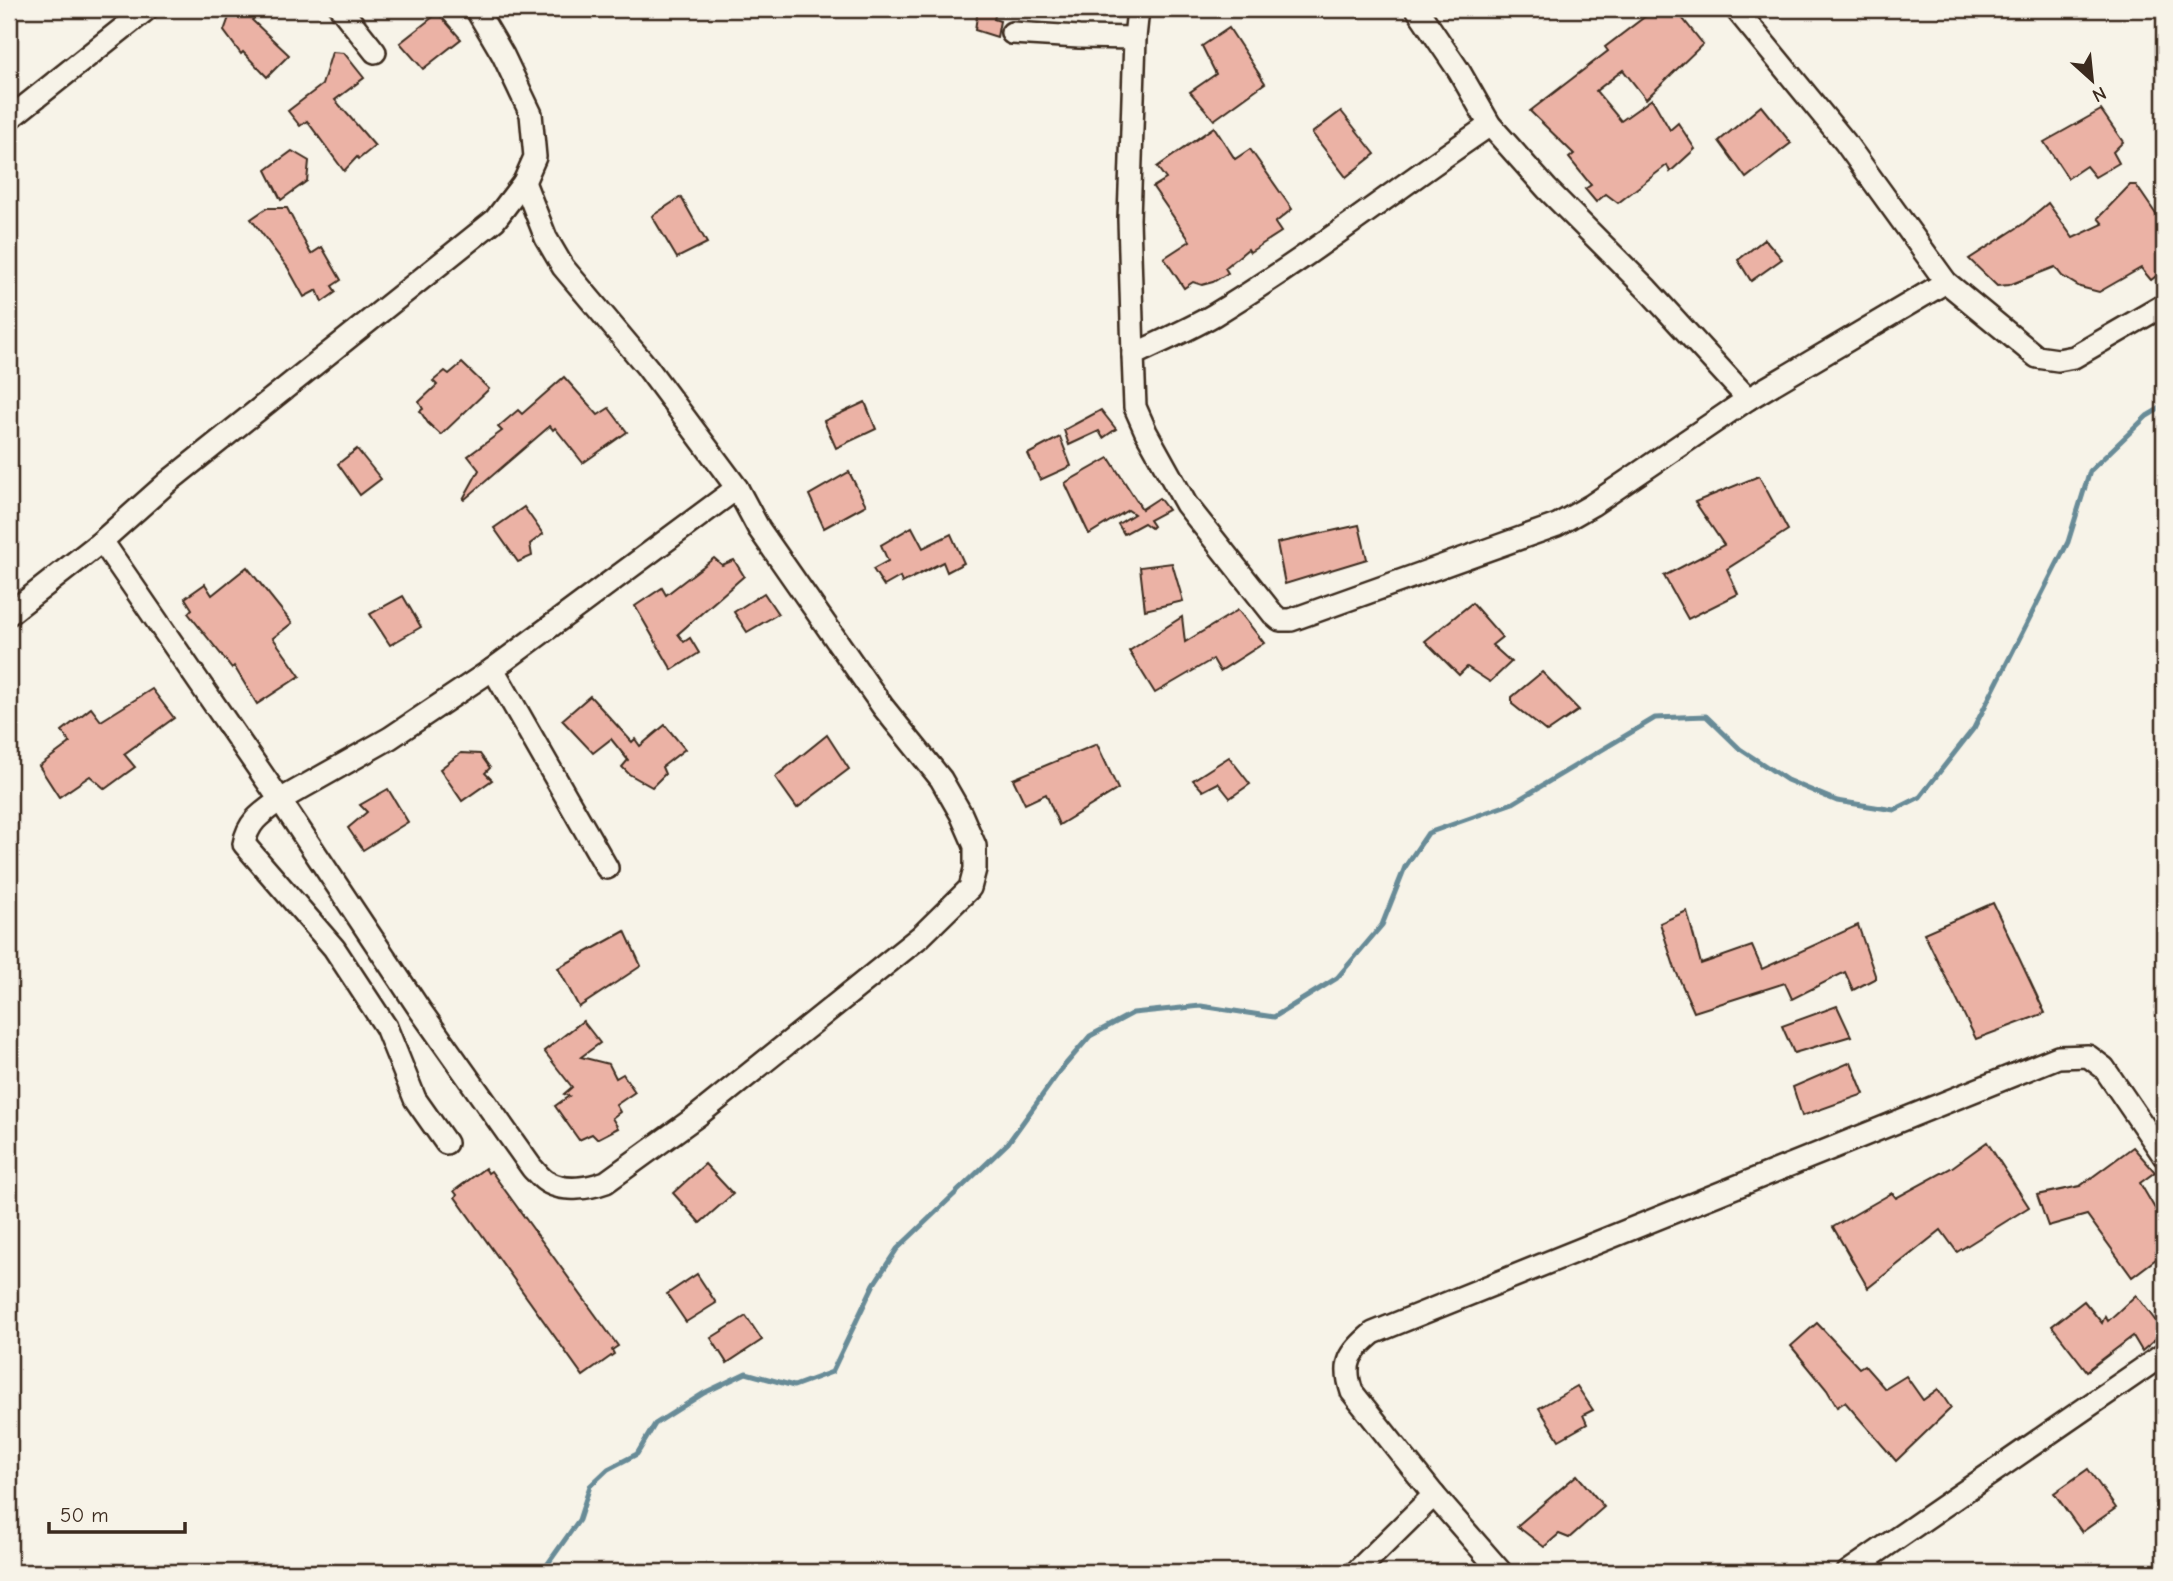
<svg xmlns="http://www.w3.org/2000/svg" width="2173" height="1581" viewBox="0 0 2173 1581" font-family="'Comic Neue',sans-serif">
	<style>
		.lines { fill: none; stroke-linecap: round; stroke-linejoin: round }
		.stream { stroke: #688b97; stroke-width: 5 }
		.building { fill: #ebb2a5; stroke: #3b2a1e; stroke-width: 2 }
		.minor-casing { stroke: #3b2a1e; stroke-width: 26 }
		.minor { stroke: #f7f3e8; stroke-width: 21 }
	</style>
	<rect width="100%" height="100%" fill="#f7f3e8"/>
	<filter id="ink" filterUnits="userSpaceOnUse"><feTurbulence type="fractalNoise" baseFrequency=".0143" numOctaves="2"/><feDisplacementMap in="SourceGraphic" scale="14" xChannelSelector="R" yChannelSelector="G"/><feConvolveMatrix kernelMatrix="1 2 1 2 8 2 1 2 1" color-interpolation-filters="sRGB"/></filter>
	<g filter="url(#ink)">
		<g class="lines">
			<path class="stream" d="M 542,1572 L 579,1520 L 590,1486 L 608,1469 L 637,1454 L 655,1424 L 704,1393 L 746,1373 L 794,1386 L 832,1372 L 874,1284 L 897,1249 L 1008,1143 L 1059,1072 L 1090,1036 L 1133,1013 L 1201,1006 L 1274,1017 L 1337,978 L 1382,925 L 1405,867 L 1428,833 L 1513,803 L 1655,718 L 1706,716 L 1740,749 L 1787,780 L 1837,801 L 1894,810 L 1920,797 L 1974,728 L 2068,542 L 2090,471 L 2147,416 L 2164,406"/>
		</g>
		<g class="building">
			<path d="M 232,9 L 264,9 L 252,20 L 289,55 L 267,77 L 243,52 L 241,54 L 224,31 Z"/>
			<path d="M 978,9 L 997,9 L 994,19 L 1000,21 L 997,37 L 975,30 Z"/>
			<path d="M 1655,9 L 1675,9 L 1703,44 L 1646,99 L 1623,70 L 1596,91 L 1621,121 L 1652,99 L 1670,130 L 1678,123 L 1695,149 L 1670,172 L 1667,165 L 1618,203 L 1606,194 L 1596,202 L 1585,189 L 1591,185 L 1569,158 L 1574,154 L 1530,111 L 1608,51 L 1605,47 Z"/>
			<path d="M 438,13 L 461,39 L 423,69 L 400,43 Z"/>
			<path d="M 1229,28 L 1265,83 L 1214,120 L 1190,92 L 1216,74 L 1202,46 Z"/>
			<path d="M 332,52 L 344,53 L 364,78 L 335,100 L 375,146 L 359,159 L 357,157 L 344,171 L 307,121 L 300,126 L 288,111 L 322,85 Z"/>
			<path d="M 1761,106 L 1791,143 L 1746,178 L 1719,141 Z"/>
			<path d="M 2101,110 L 2123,142 L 2113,152 L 2119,163 L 2095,177 L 2086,166 L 2068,178 L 2044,142 Z"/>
			<path d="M 1341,111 L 1375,154 L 1346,177 L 1312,133 Z"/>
			<path d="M 1214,127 L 1235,159 L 1250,149 L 1292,209 L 1275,223 L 1281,232 L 1250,252 L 1248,249 L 1225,268 L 1228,273 L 1213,282 L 1202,285 L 1193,282 L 1184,288 L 1164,258 L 1190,241 L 1153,187 L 1166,179 L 1157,167 Z"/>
			<path d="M 292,151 L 309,161 L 307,181 L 281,200 L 266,170 Z"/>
			<path d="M 2130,185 L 2136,185 L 2164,226 L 2164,270 L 2151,280 L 2141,268 L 2099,292 L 2080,287 L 2062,276 L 2055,267 L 2009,285 L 1997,286 L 1969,259 L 2023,224 L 2048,203 L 2073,238 L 2103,224 L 2098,218 Z"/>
			<path d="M 681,197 L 707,243 L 677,258 L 652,216 Z"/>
			<path d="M 267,208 L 287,208 L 311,254 L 322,247 L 341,280 L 332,286 L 336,292 L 322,302 L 317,290 L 304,297 L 288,268 L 251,219 Z"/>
			<path d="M 1765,239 L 1782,259 L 1751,281 L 1738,260 Z"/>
			<path d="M 462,363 L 489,389 L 441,435 L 428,423 L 420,411 L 423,409 L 419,402 L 437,385 L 433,381 L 445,371 L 449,374 Z"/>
			<path d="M 564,377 L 598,415 L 609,408 L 627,432 L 583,463 L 555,428 L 553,430 L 550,426 L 464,500 L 463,499 L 479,470 L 468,456 L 502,431 L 498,427 L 518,410 L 522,414 Z"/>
			<path d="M 865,402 L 876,429 L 836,448 L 824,421 Z"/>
			<path d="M 1101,410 L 1116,429 L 1103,438 L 1099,431 L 1069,445 L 1064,430 Z"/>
			<path d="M 1060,437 L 1071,466 L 1040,480 L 1028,454 Z"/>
			<path d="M 357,449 L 381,479 L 360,495 L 338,464 Z"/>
			<path d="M 1109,458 L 1142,509 L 1159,498 L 1168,510 L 1149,520 L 1153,526 L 1151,528 L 1144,523 L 1124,534 L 1118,524 L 1134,514 L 1128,510 L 1089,534 L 1065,483 Z"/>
			<path d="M 849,472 L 866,505 L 824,528 L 809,495 Z"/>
			<path d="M 1759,476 L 1788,530 L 1727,569 L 1738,594 L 1688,619 L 1664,576 L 1724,545 L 1695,502 Z"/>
			<path d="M 524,507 L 543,534 L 530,544 L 532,556 L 518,562 L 494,528 Z"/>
			<path d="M 1359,525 L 1367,559 L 1285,584 L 1277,543 Z"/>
			<path d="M 912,527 L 923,548 L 951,534 L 964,563 L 947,572 L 943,562 L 902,583 L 900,577 L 884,586 L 873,569 L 888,561 L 881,545 Z"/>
			<path d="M 714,558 L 722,565 L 734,560 L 744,576 L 678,634 L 684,642 L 690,638 L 699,653 L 672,670 L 635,606 L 662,588 L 666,595 Z"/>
			<path d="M 1172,563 L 1183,601 L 1145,610 L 1140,567 Z"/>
			<path d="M 247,567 L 292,623 L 273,638 L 300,676 L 257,704 L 234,666 L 232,668 L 188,613 L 192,609 L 185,598 L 205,584 L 212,595 Z"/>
			<path d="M 764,593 L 778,614 L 747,632 L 734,612 Z"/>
			<path d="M 403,596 L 421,627 L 390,645 L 370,614 Z"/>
			<path d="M 1472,603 L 1502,637 L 1492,645 L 1511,662 L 1490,682 L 1467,667 L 1459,675 L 1425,641 Z"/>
			<path d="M 1238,610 L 1264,643 L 1220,671 L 1213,659 L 1155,693 L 1129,651 L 1182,617 L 1185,642 Z"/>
			<path d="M 1542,672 L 1579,710 L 1547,732 L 1512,704 L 1512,697 Z"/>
			<path d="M 152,689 L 174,718 L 124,754 L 135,767 L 105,789 L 90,776 L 59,797 L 39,766 L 70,743 L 62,731 L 91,708 L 101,721 Z"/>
			<path d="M 590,696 L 632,742 L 635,739 L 640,746 L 665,725 L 685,749 L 662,767 L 665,774 L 652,787 L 629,774 L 622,767 L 628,760 L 611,739 L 593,753 L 562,720 Z"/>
			<path d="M 827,735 L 849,769 L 797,808 L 775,777 Z"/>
			<path d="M 1097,744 L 1118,789 L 1059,825 L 1046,794 L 1025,804 L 1013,779 Z"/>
			<path d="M 461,753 L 480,754 L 490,768 L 485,773 L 492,780 L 462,801 L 440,769 Z"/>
			<path d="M 1229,757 L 1250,784 L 1230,798 L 1218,783 L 1203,791 L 1193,780 Z"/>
			<path d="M 388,789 L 408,822 L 363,850 L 348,828 L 367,812 L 360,805 Z"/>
			<path d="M 1993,903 L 2045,1013 L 1976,1039 L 1924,933 Z"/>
			<path d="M 1687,911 L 1701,964 L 1752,946 L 1762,969 L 1858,925 L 1876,978 L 1853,990 L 1845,972 L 1792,999 L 1785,983 L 1694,1012 L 1675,969 L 1660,923 Z"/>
			<path d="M 625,931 L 641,966 L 579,1007 L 558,968 Z"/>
			<path d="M 1837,1006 L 1851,1036 L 1794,1053 L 1782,1026 Z"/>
			<path d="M 583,1021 L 600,1043 L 581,1057 L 609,1064 L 616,1078 L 623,1074 L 635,1092 L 616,1105 L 620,1112 L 612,1118 L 618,1128 L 597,1139 L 592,1134 L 579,1140 L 555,1106 L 569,1096 L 564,1094 L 572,1087 L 544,1051 Z"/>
			<path d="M 1851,1062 L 1864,1094 L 1802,1116 L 1793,1087 Z"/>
			<path d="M 1987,1142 L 2029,1207 L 1957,1252 L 1941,1230 L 1868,1288 L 1833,1227 L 1892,1193 L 1896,1198 L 1951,1168 Z"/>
			<path d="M 2133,1147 L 2155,1172 L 2140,1183 L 2164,1224 L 2164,1253 L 2132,1277 L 2087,1215 L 2048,1226 L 2037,1195 L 2080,1186 Z"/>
			<path d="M 705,1164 L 733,1194 L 700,1223 L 673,1193 Z"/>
			<path d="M 485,1168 L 488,1173 L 491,1171 L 618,1346 L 612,1350 L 614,1354 L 583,1376 L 455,1197 L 457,1195 L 454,1191 Z"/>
			<path d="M 697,1274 L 716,1303 L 686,1322 L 667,1294 Z"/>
			<path d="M 2136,1295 L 2164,1332 L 2142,1351 L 2133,1336 L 2087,1371 L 2052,1326 L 2084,1301 L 2102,1323 L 2105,1316 L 2108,1321 Z"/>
			<path d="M 746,1316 L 762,1340 L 727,1363 L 711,1338 Z"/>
			<path d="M 1817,1323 L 1859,1368 L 1864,1365 L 1885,1389 L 1906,1376 L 1923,1400 L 1938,1389 L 1951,1408 L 1896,1461 L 1845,1402 L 1837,1407 L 1827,1390 L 1791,1346 Z"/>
			<path d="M 1577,1386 L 1593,1410 L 1583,1415 L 1587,1424 L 1559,1440 L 1539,1408 Z"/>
			<path d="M 2088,1469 L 2116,1508 L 2082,1532 L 2054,1493 Z"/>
			<path d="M 1577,1475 L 1604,1507 L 1569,1538 L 1559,1534 L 1544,1547 L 1517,1526 Z"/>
		</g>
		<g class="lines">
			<defs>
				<g id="minor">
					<path d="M 341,9 L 375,52"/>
					<path d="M 476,9 L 503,55 L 531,114 L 535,157 L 524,182"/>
					<path d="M 1417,9 L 1459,71 L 1490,125 L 1547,189 L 1647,289 L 1748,399 L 1946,282"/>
					<path d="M 1736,9 L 1845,142 L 1946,282 L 2037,357 L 2058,360 L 2074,357 L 2164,305"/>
					<path d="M 1012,33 L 1079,37 L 1135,38"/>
					<path d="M 9,119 L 147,9"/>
					<path d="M 1490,125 C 1398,187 1310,257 1214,315 C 1188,330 1160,342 1133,355 L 1135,407 L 1146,432 L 1186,504 L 1273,614 L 1280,620 L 1291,620 L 1557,525 L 1592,505 L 1748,399"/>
					<path d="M 1133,355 L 1129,219 L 1135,38 L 1138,9"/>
					<path d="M 102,541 L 280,800 C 262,813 248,821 244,844 L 334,948 L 386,1027 L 415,1099 L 446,1143"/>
					<path d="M 9,614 L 102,541 L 168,482 L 495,220 L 524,182 L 546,238 L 563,267 L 647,367 L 737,488 L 759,529 L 883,707 L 941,779 L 961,814 L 975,846 L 975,869 L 970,888 L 921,936 L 697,1116 L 606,1182 C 589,1188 566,1192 549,1183 C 543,1181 537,1173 532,1168 L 420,1010 L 280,800 L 390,738 L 493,669"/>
					<path d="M 607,868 L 493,669 L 737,488"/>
					<path d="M 1356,1572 L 1434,1495"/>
					<path d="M 1501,1572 L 1434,1495 L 1352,1392 C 1342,1363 1350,1352 1373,1333 L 2058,1057 L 2088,1056 L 2104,1068 L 2164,1156"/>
					<path d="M 1848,1572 L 2164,1354"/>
				</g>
			</defs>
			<use href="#minor" class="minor-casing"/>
			<use href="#minor" class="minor"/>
		</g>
	</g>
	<rect width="2173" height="1581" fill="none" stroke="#f7f3e8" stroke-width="35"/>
	<rect x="18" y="18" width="2138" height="1546" fill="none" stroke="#3b2a1e" stroke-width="2.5" filter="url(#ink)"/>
	<g transform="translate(2092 80) rotate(153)" stroke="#f7f3e8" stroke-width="5" paint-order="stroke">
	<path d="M0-5L12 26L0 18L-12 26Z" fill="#3b2a1e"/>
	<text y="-10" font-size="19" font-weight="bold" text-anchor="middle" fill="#3b2a1e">N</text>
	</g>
	<path d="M49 1522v10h136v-10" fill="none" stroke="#3b2a1e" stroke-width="3.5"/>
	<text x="60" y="1522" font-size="21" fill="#3b2a1e" stroke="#f7f3e8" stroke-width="5" paint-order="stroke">50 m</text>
</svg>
